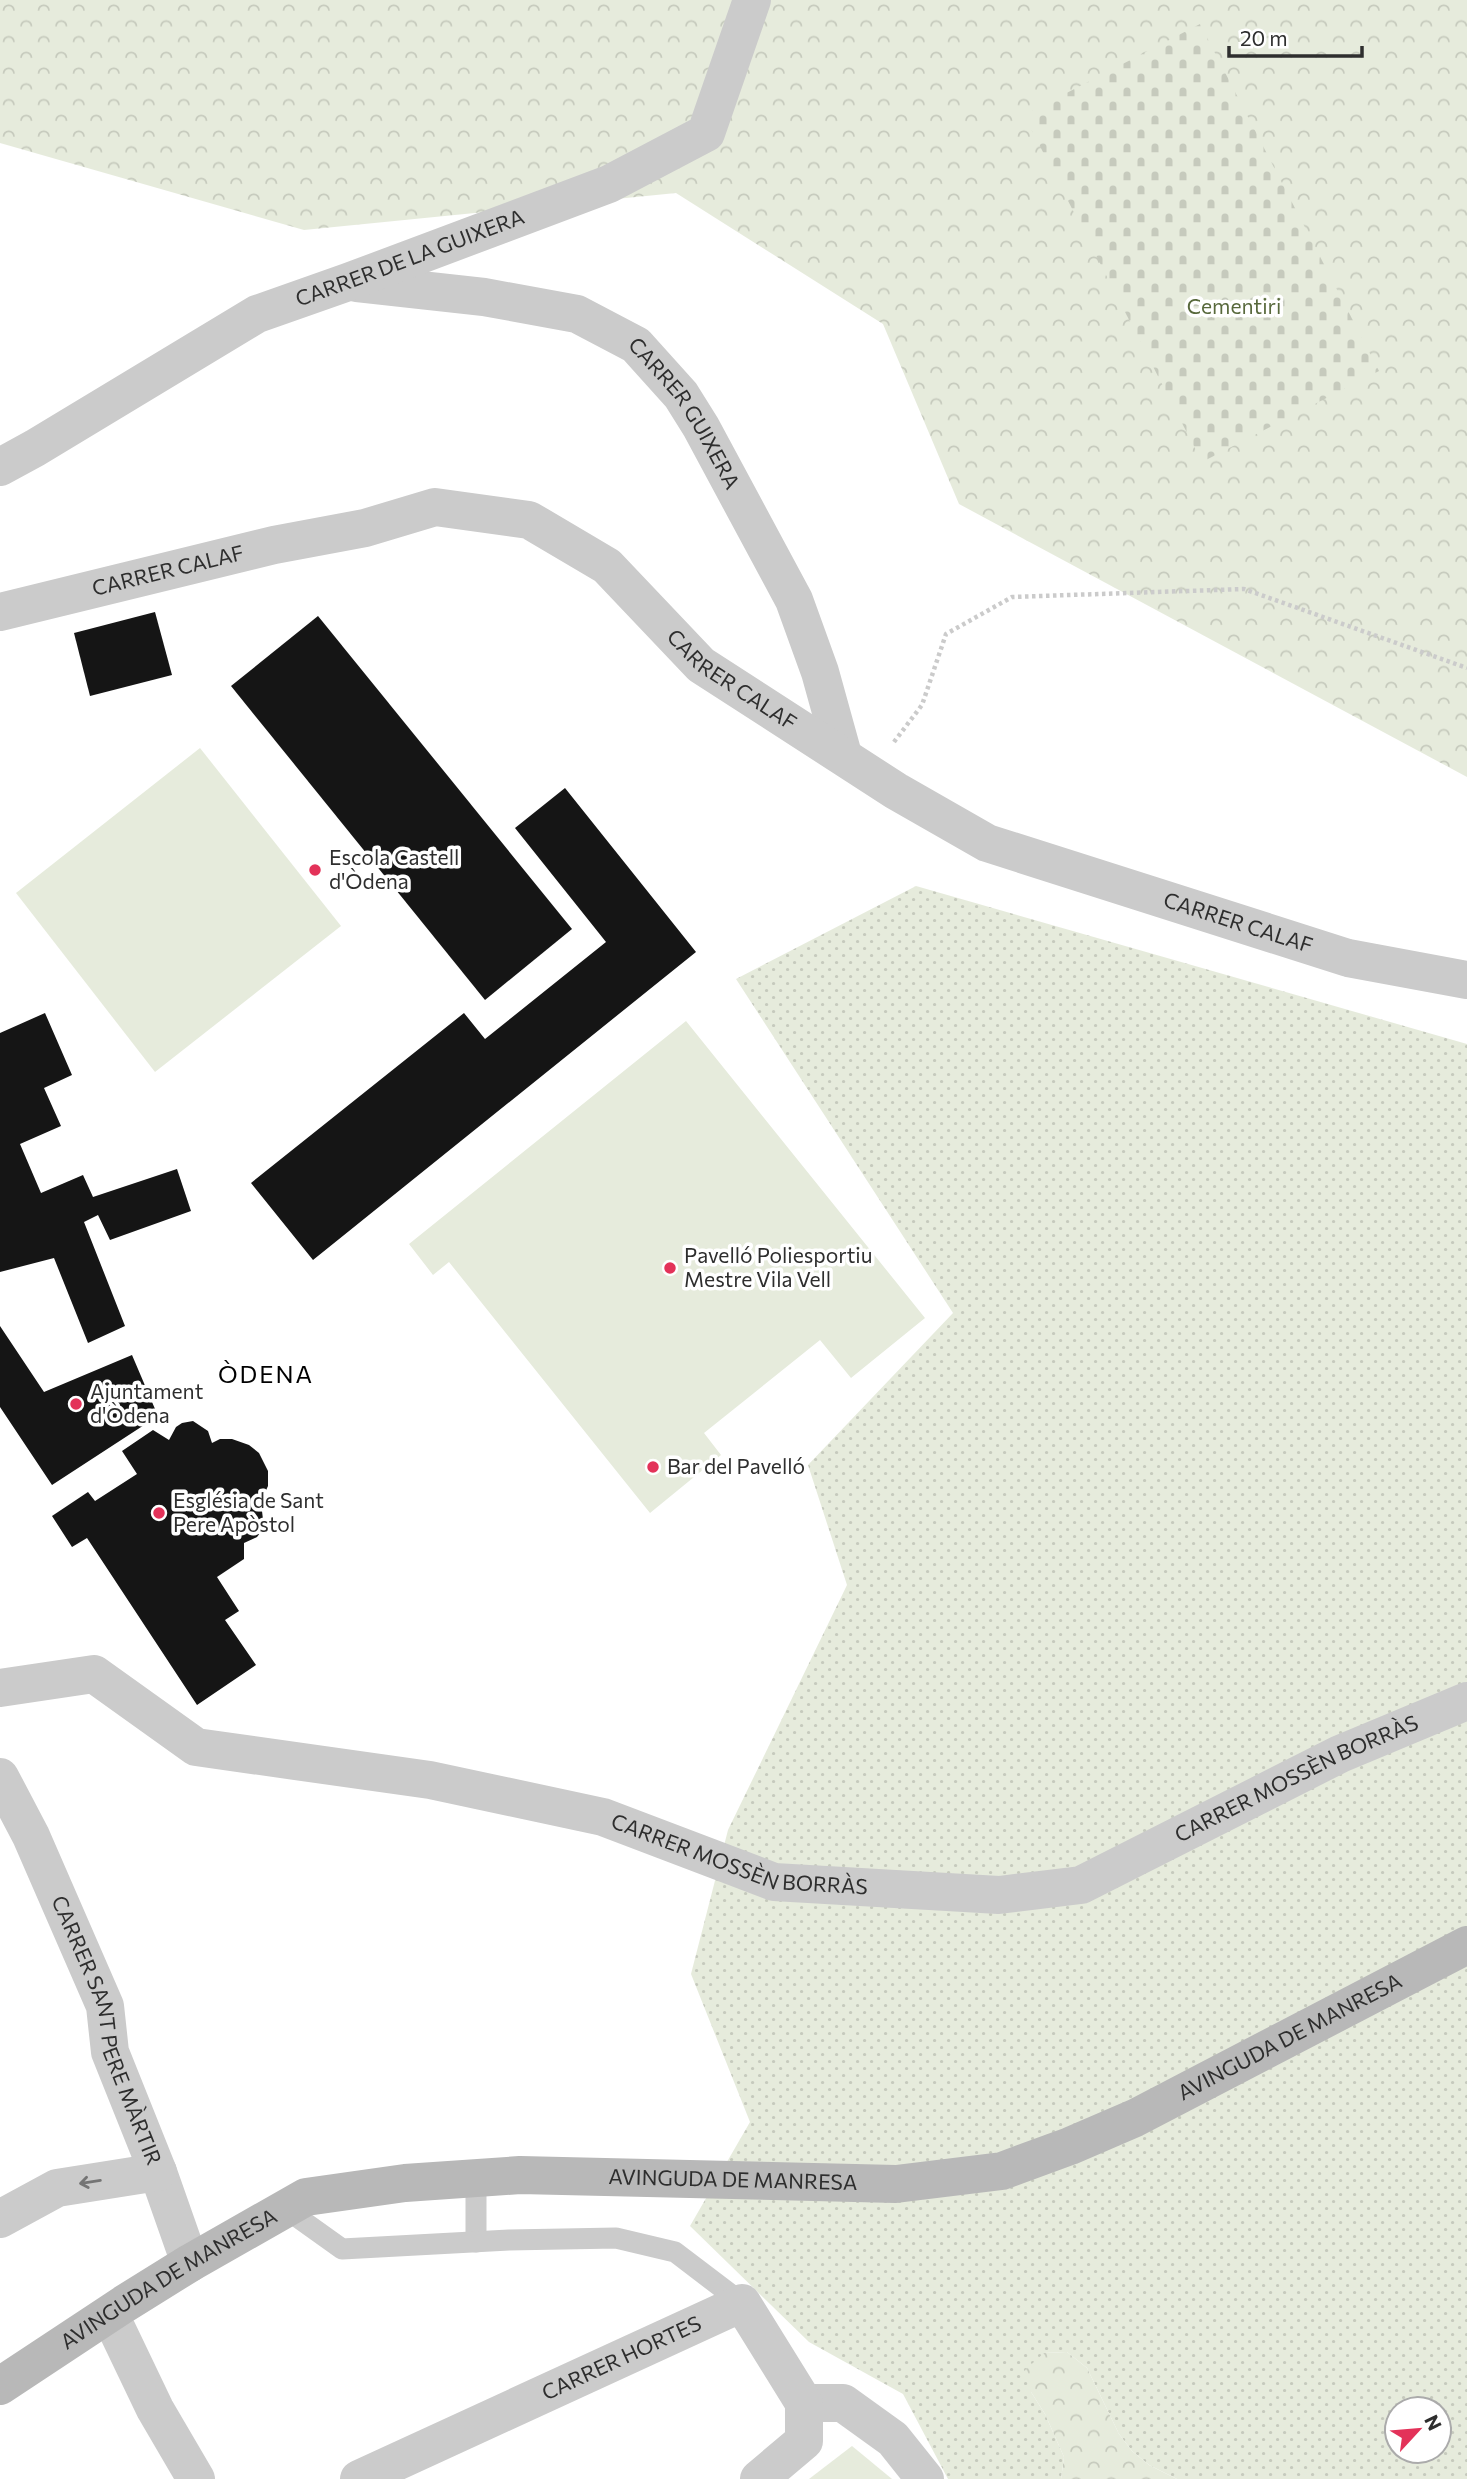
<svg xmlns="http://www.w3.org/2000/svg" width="1467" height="2479" viewBox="0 0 1467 2479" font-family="Commissioner,sans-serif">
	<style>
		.grass { fill: url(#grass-dots); fill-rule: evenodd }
		.forest { fill: url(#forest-crowns) }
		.cemetery { fill: url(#cemetery-stones) }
		.park { fill: #e6ebdc }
		.building { fill: #151515 }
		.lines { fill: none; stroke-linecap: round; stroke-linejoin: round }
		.path { stroke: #cbcbcb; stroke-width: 4.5; stroke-dasharray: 3.5 3.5; stroke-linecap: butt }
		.lane { stroke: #cbcbcb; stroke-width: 21 }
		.street { stroke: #cbcbcb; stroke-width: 38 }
		.secondary { stroke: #b8b8b8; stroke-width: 38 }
		.oneway { stroke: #757575 }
		.poi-dot { fill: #e33259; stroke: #fff; stroke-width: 2.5 }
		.labels { text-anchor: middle; stroke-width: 7; stroke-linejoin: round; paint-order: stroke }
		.street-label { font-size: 21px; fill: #2e2e2e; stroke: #fff }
		.park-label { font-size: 21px; fill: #58693c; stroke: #fff }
		.poi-label { font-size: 21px; fill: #2e2e2e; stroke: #fff; text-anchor: start }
		.quarter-label { font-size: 24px; letter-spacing: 2px; fill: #000; stroke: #fff }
	</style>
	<defs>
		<pattern id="grass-dots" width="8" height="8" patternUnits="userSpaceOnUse" patternTransform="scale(1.75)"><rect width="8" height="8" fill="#e6ebdc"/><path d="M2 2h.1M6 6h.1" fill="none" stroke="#c6cabd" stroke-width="1.8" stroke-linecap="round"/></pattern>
		<pattern id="forest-crowns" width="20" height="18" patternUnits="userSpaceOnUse" patternTransform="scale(1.75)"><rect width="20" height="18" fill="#e6ebdc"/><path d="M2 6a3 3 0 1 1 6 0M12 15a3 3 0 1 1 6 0" fill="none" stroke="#c6cabd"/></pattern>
		<pattern id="cemetery-stones" width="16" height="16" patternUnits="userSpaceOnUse" patternTransform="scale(1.75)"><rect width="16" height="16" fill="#e6ebdc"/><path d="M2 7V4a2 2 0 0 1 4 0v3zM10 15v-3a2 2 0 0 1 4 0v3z" fill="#c6cabd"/></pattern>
	</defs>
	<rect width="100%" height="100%" fill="#fff"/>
	<path class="grass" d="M 916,886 L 1467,1044 L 1467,2479 L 1177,2479 L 1149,2465 L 1132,2451 L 1119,2434 L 1087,2368 L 1067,2352 L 1044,2353 L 1031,2392 L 1045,2414 L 1064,2457 L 1061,2479 L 948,2479 L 903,2394 L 809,2342 L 690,2226 L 750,2122 L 691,1974 L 728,1830 L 847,1585 L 808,1465 L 953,1313 L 736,979 ZM 1397,2409 L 1439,2409 L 1439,2451 L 1397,2451 Z"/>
	<g class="forest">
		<path d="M 0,0 L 1467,0 L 1467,777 L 959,504 L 883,324 L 676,193 L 304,230 L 0,143 Z"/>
		<path d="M 1067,2352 L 1087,2368 L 1119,2434 L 1132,2451 L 1149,2465 L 1177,2479 L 1061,2479 L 1064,2457 L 1045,2414 L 1031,2392 L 1025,2370 L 1044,2353 Z"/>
	</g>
	<path class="cemetery" d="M 1200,24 L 1379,371 L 1202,462 L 1024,115 Z"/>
	<g class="park">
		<path d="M 200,748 L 341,926 L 155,1072 L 16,893 Z"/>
		<path d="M 686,1021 L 925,1318 L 851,1378 L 820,1340 L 704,1433 L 721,1455 L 650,1513 L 449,1262 L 433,1275 L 409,1244 Z"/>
		<path d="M 852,2446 L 892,2479 L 809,2479 Z"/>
	</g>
	<g class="building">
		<path d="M 155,612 L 172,675 L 90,696 L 74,633 Z"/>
		<path d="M 318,616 L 572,929 L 485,1000 L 231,686 Z"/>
		<path d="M 565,788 L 696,952 L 313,1260 L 251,1183 L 464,1013 L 485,1039 L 606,942 L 515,828 Z"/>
		<path d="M 45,1013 L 72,1075 L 44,1088 L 61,1126 L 20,1144 L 41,1193 L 83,1175 L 93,1197 L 177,1169 L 191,1211 L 110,1240 L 98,1215 L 84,1222 L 125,1326 L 88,1343 L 54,1258 L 0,1272 L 0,1033 Z"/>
		<path d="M 0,1326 L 44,1392 L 132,1355 L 158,1416 L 52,1485 L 0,1407 Z"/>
		<path d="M 193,1421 L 208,1431 L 212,1443 L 220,1439 L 232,1439 L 249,1445 L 259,1453 L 268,1471 L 268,1486 L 261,1501 L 256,1507 L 262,1511 L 264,1528 L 257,1537 L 244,1543 L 244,1559 L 217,1577 L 239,1611 L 225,1620 L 256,1665 L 197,1705 L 87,1538 L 72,1547 L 52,1516 L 88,1492 L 95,1501 L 137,1474 L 122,1451 L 153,1430 L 169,1440 L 176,1427 L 182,1423 Z"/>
	</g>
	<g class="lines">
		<path class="path" d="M 894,742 L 922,705 L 946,634 L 1012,597 L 1244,589 L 1467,668"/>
		<g class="lane">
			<path d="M 476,2178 L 476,2242"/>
			<path d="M 286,2209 L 342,2249 L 509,2240 L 616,2238 L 675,2252 L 742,2303"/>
		</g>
		<g class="street">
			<path id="s1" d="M 357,283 L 484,297 L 577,314 L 636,345 L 681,395 L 701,427 L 794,600 L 820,672 L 843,755"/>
			<path id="s2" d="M 0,467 L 35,448 L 257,314 L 348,282 L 609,184 L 706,133 L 752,0"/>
			<path id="s3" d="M 0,612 L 274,545 L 365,528 L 435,507 L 529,520 L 607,566 L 701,665 L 896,791 L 987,843 L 1348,958 L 1467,980"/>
			<path id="s4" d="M 0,1688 L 94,1674 L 196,1747 L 430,1780 L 603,1817 L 774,1882 L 999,1895 L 1081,1885 L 1340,1754 L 1467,1701"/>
			<path id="s5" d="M 0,1777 L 31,1836 L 105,2006 L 110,2052 L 158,2172 L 190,2263"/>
			<path d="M 0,2219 L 57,2188 L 158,2172"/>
			<path d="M 110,2315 L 155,2409 L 196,2479"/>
			<path d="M 804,2403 L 843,2403 L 893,2439 L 925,2479"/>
			<path id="s6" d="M 359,2479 L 742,2303 L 804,2403 L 804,2441 L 759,2479"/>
		</g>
		<path class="secondary" id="s7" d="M 0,2386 L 124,2304 L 190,2263 L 306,2197 L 405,2183 L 520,2175 L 896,2184 L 1002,2171 L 1070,2146 L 1135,2118 L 1467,1945"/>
	</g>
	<defs><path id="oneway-shaft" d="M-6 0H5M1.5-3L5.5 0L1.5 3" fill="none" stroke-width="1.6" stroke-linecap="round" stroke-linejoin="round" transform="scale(1.75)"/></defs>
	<use class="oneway" href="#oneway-shaft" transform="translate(90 2182) rotate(171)"/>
	<g class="poi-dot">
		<circle cx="315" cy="870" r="7"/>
		<circle cx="670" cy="1268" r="7"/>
		<circle cx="76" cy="1404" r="7"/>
		<circle cx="653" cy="1467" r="7"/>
		<circle cx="159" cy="1513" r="7"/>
	</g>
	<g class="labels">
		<g class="street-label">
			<text dy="7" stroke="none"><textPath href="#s2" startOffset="462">CARRER DE LA GUIXERA</textPath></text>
			<text dy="7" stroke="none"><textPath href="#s1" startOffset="373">CARRER GUIXERA</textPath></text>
			<text dy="7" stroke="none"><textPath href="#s3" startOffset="173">CARRER CALAF</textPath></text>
			<text dy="7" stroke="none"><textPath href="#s3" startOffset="803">CARRER CALAF</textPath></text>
			<text dy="7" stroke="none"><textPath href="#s3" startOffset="1370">CARRER CALAF</textPath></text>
			<text dy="7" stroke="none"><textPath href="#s4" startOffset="1365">CARRER MOSSÈN BORRÀS</textPath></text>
			<text dy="7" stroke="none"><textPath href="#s4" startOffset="777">CARRER MOSSÈN BORRÀS</textPath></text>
			<text dy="7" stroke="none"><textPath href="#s5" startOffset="276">CARRER SANT PERE MÀRTIR</textPath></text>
			<text dy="7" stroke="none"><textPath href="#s7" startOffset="1376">AVINGUDA DE MANRESA</textPath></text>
			<text dy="7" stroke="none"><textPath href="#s7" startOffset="788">AVINGUDA DE MANRESA</textPath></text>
			<text dy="7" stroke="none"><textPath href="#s7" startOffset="200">AVINGUDA DE MANRESA</textPath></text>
			<text dy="7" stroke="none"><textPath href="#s6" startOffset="289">CARRER HORTES</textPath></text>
		</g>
		<g class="park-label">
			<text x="1234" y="314">Cementiri</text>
		</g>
		<g class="poi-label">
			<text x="329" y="865">Escola Castell<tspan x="329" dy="24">d'Òdena</tspan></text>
			<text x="684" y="1263">Pavelló Poliesportiu<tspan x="684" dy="24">Mestre Vila Vell</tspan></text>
			<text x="90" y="1399">Ajuntament<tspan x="90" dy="24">d'Òdena</tspan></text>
			<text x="667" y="1474">Bar del Pavelló</text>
			<text x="173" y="1508">Església de Sant<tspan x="173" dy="24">Pere Apòstol</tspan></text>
		</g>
		<g class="quarter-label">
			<text x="266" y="1383">ÒDENA</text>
		</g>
	</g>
	<g transform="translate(1418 2430) rotate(64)"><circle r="33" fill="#ffffff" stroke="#ababab" stroke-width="2"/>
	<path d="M0-5L12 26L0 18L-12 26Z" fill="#e33259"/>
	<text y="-10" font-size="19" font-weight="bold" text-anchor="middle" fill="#2e2e2e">N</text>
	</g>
	<path d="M1229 46v10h133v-10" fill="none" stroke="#2e2e2e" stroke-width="3.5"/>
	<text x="1240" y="46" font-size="21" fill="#2e2e2e" stroke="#ffffff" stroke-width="5" paint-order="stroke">20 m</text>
</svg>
